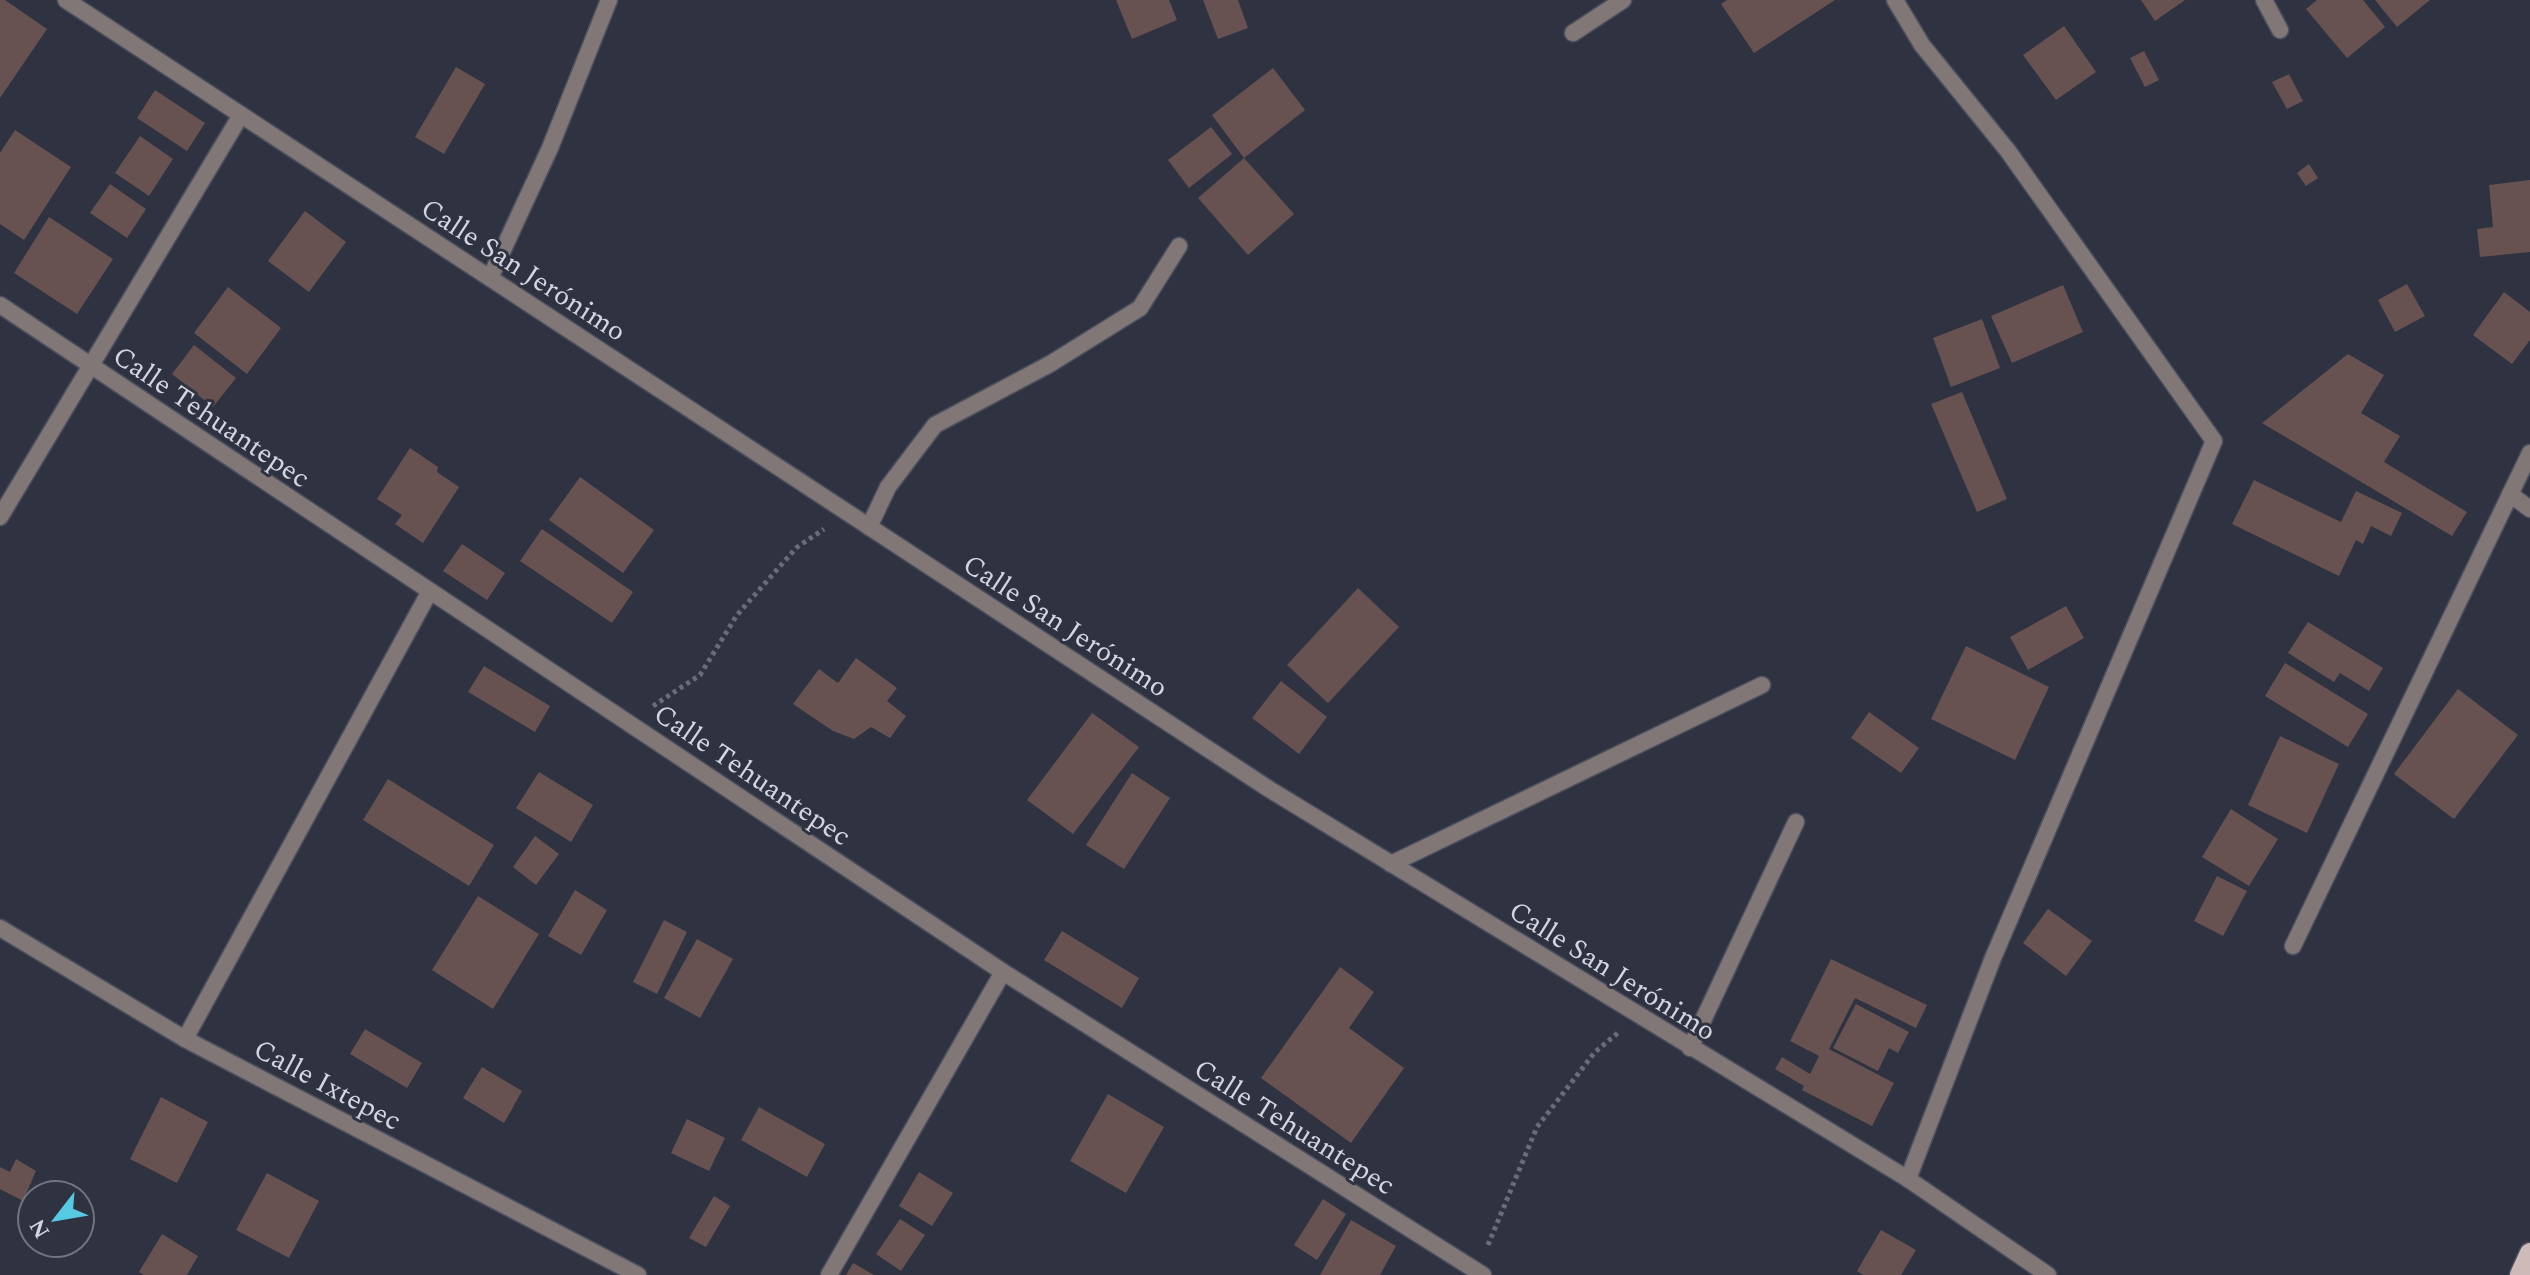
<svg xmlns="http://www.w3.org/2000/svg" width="2530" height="1275" viewBox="0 0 2530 1275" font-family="Spectral,serif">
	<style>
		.building { fill: #675251 }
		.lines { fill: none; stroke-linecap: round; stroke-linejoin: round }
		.service-casing { stroke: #4d505e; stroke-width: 19 }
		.minor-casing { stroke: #4d505e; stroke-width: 19 }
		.primary-casing { stroke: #4d505e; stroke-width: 23 }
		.path { stroke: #696c79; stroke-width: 5; stroke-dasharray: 4 4; stroke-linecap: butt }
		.service { stroke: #817777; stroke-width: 16 }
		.minor { stroke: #817777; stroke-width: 16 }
		.primary { stroke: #cfbaba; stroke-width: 20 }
		.labels { text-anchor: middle; stroke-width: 6; stroke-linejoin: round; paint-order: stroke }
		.street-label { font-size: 28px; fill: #d3d6e0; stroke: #2f3241 }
	</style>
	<rect width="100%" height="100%" fill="#2f3241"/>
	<g class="building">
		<path d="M 0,0 L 5,0 L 47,29 L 0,98 Z"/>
		<path d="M 1116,0 L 1169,0 L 1177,20 L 1132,39 Z"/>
		<path d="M 1203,0 L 1238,0 L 1248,28 L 1218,39 Z"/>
		<path d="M 1727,0 L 1835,0 L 1754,53 L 1721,4 Z"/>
		<path d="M 2141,0 L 2185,0 L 2155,21 Z"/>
		<path d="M 2317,0 L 2363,0 L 2385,27 L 2347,58 L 2306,9 Z"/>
		<path d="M 2375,0 L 2430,0 L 2397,27 Z"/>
		<path d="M 2064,26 L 2096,72 L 2056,100 L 2023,55 Z"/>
		<path d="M 2144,51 L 2159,80 L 2145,87 L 2130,58 Z"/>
		<path d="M 456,67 L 485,84 L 444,154 L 415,137 Z"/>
		<path d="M 1273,68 L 1305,110 L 1244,158 L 1212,115 Z"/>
		<path d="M 2289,74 L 2303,101 L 2287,109 L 2272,82 Z"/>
		<path d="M 155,90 L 205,123 L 187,151 L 137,118 Z"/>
		<path d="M 1211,127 L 1232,154 L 1189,188 L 1168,160 Z"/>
		<path d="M 15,130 L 71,167 L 24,240 L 0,224 L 0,153 Z"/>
		<path d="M 140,136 L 173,159 L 149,196 L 115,173 Z"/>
		<path d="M 1244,158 L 1294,214 L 1248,255 L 1198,198 Z"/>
		<path d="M 2309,164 L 2318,178 L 2306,186 L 2297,173 Z"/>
		<path d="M 2530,180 L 2530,252 L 2480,257 L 2477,229 L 2493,227 L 2489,185 Z"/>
		<path d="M 110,184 L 146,209 L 127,238 L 90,213 Z"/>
		<path d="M 305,211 L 346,242 L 309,292 L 268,261 Z"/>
		<path d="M 49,217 L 113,259 L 77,314 L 14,273 Z"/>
		<path d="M 2407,284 L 2425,316 L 2395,332 L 2378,300 Z"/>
		<path d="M 2063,285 L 2083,332 L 2012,363 L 1991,316 Z"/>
		<path d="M 228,287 L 281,328 L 247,374 L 194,333 Z"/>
		<path d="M 2504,292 L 2530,312 L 2530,340 L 2512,364 L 2473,335 Z"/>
		<path d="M 1982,319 L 2000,368 L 1951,387 L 1933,338 Z"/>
		<path d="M 194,345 L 236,378 L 213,407 L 172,374 Z"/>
		<path d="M 2348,354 L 2384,375 L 2361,413 L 2400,436 L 2384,462 L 2467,512 L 2452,536 L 2262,423 Z"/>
		<path d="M 1962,392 L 2007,499 L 1977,512 L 1931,404 Z"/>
		<path d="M 410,448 L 438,467 L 437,472 L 459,487 L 423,543 L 395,524 L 402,515 L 377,499 Z"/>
		<path d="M 580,477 L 654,530 L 623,573 L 549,520 Z"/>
		<path d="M 2254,480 L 2341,522 L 2356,491 L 2402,513 L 2391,536 L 2371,526 L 2363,544 L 2356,540 L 2339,576 L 2232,524 Z"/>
		<path d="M 542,529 L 633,592 L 612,623 L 520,561 Z"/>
		<path d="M 462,544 L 505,573 L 487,600 L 443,571 Z"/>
		<path d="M 1358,588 L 1399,627 L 1328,703 L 1287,665 Z"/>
		<path d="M 2066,606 L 2084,638 L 2028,670 L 2010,637 Z"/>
		<path d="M 2308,622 L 2383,668 L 2369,691 L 2340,673 L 2334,682 L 2288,653 Z"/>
		<path d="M 1966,646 L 2049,687 L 2015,760 L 1931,719 Z"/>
		<path d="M 856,658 L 897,688 L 887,701 L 906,716 L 890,738 L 871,727 L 854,739 L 833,731 L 793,704 L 819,669 L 838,683 Z"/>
		<path d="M 2285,663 L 2368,714 L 2348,747 L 2265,696 Z"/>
		<path d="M 484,666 L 550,706 L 535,732 L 468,692 Z"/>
		<path d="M 1281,681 L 1327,717 L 1299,754 L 1252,718 Z"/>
		<path d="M 2458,689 L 2518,735 L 2454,819 L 2394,774 Z"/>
		<path d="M 1869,712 L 1919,748 L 1901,773 L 1851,738 Z"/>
		<path d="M 1092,713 L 1139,747 L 1073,834 L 1027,800 Z"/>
		<path d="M 2280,736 L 2339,764 L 2307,833 L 2248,805 Z"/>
		<path d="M 539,772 L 593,805 L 571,842 L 516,808 Z"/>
		<path d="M 1132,773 L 1170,798 L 1124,869 L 1086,845 Z"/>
		<path d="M 388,779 L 494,845 L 469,886 L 363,820 Z"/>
		<path d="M 2231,809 L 2278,839 L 2249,886 L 2202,857 Z"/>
		<path d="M 535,836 L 559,854 L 536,885 L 513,867 Z"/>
		<path d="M 2217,876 L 2247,891 L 2223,936 L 2194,921 Z"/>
		<path d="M 575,890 L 607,910 L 581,955 L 548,936 Z"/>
		<path d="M 478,896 L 539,934 L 493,1009 L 432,970 Z"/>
		<path d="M 2048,909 L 2092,941 L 2066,976 L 2023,943 Z"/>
		<path d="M 664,920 L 687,932 L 657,994 L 633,982 Z"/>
		<path d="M 1062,931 L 1139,978 L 1122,1008 L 1044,960 Z"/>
		<path d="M 697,939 L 733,959 L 700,1018 L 664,998 Z"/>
		<path d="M 1831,959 L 1927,1005 L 1916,1028 L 1855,998 L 1829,1049 L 1894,1083 L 1872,1126 L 1802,1090 L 1804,1086 L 1775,1069 L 1782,1057 L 1810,1074 L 1819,1056 L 1790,1041 Z"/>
		<path d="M 1340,967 L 1374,992 L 1349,1028 L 1404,1068 L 1351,1143 L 1261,1078 Z"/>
		<path d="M 1856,1004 L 1909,1032 L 1898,1053 L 1889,1048 L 1878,1071 L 1833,1048 Z"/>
		<path d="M 365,1029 L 422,1063 L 407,1088 L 350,1054 Z"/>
		<path d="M 482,1067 L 522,1091 L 504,1123 L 463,1098 Z"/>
		<path d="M 1108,1094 L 1164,1127 L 1126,1193 L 1070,1161 Z"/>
		<path d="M 161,1097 L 208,1122 L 177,1183 L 130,1159 Z"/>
		<path d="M 759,1107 L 825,1144 L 807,1177 L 741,1140 Z"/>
		<path d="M 687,1119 L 725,1138 L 709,1171 L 671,1153 Z"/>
		<path d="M 16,1159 L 36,1171 L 23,1201 L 0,1189 L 0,1167 L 10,1172 Z"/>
		<path d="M 919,1172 L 953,1193 L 932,1226 L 899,1206 Z"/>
		<path d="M 267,1173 L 319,1201 L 289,1258 L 236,1230 Z"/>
		<path d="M 44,1182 L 71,1195 L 39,1195 Z"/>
		<path d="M 714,1196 L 730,1206 L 706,1247 L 689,1238 Z"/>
		<path d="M 1323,1199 L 1346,1214 L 1317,1260 L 1294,1245 Z"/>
		<path d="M 900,1219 L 925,1235 L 901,1271 L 876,1254 Z"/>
		<path d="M 1351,1220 L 1396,1246 L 1380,1275 L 1320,1275 Z"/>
		<path d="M 1881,1230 L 1916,1250 L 1901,1275 L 1863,1275 L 1857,1271 Z"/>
		<path d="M 162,1234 L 198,1256 L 187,1275 L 144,1275 L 139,1272 Z"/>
		<path d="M 853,1263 L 874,1275 L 846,1275 Z"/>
	</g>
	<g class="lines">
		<defs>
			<g id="service">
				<path d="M 869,527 L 888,487 L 935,425 L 1050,364 L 1140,308 L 1179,246"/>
				<path d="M 1391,864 L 1762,685"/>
			</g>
			<g id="minor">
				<path d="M 66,0 L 1269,789 L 1908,1179 L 2048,1275"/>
				<path d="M 1895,0 L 1922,45 L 2008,151 L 2214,441 L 1993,958 L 1908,1179"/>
				<path d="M 2264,0 L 2280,30"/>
				<path d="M 1573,33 L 1623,0"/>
				<path d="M 490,278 L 550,148 L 609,0"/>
				<path d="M 0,305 L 1003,972 L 1483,1275"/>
				<path d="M 2510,494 L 2530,509"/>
				<path d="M 0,517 L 241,115"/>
				<path d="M 0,928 L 185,1039 L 638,1275"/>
				<path d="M 2293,946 L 2530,453"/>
				<path d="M 185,1039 L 430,591"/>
				<path d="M 1690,1048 L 1796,822"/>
				<path d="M 829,1275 L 1003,972"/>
			</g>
			<path id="primary" d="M 2520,1275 L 2530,1253"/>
		</defs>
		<use href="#service" class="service-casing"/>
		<use href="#minor" class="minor-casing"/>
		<use href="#primary" class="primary-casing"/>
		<g class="path">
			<path d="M 653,706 L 700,675 L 737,615 L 796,548 L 824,529"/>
			<path d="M 1488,1245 L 1537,1127 L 1595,1052 L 1619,1032"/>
		</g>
		<use href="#service" class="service"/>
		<use href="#minor" class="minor"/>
		<use href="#primary" class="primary"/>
	</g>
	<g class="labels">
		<g class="street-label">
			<text transform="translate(524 269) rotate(33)" y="10">Calle San Jerónimo</text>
			<text transform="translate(212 416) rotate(34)" y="10">Calle Tehuantepec</text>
			<text transform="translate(1066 625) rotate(33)" y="10">Calle San Jerónimo</text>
			<text transform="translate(753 774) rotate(34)" y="10">Calle Tehuantepec</text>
			<text transform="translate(1613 970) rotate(32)" y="10">Calle San Jerónimo</text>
			<text transform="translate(328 1084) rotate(28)" y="10">Calle Ixtepec</text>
			<text transform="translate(1295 1126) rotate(32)" y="10">Calle Tehuantepec</text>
		</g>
	</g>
	<g transform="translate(56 1219) rotate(239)"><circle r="38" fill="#2f3241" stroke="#717481" stroke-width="2"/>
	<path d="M0-6L14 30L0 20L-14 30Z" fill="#58c9e3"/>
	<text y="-12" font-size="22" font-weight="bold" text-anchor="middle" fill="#d3d6e0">N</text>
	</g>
</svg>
